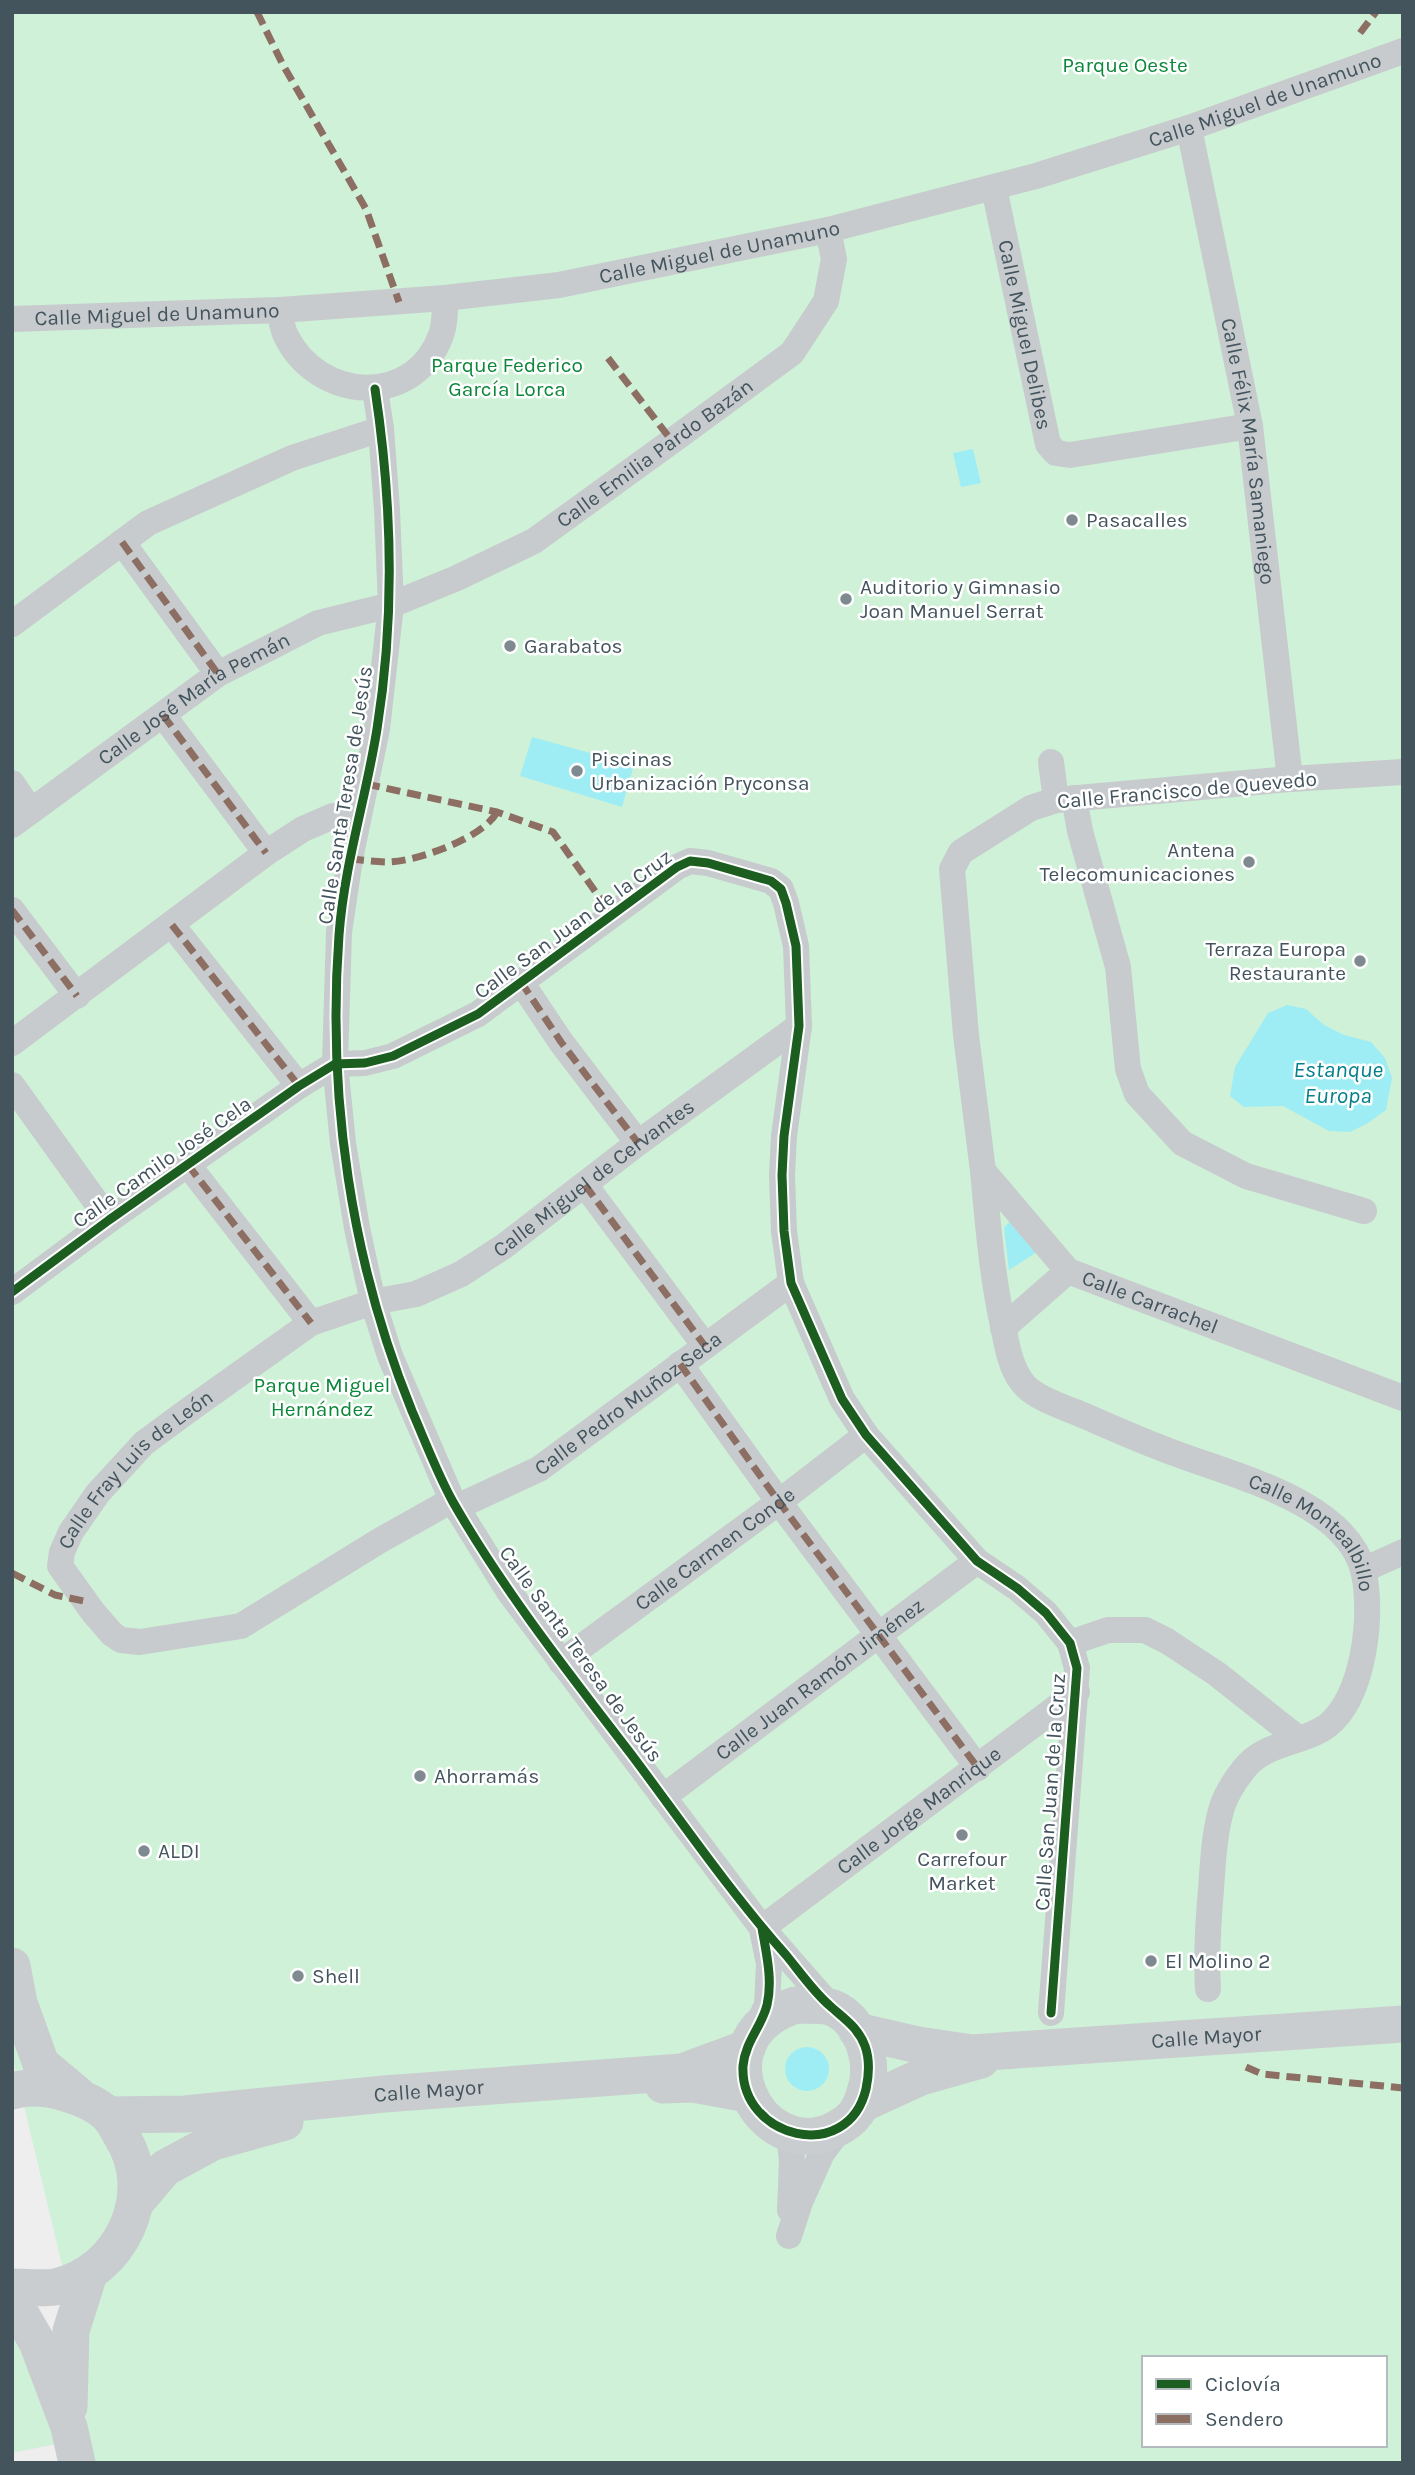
<svg xmlns="http://www.w3.org/2000/svg" width="1415" height="2475" viewBox="0 0 1415 2475" font-family="Karla,sans-serif">
	<style>
		.green { fill: #cff1d7; fill-rule: evenodd }
		.water { fill: #9fedf4 }
		.lines { fill: none; stroke-linecap: round; stroke-linejoin: round }
		.street { stroke: #c7cbce; stroke-width: 26 }
		.secondary { stroke: #c9cdcf; stroke-width: 37 }
		.quiet { stroke: #8d6e63; stroke-width: 7; stroke-dasharray: 14 7; stroke-linecap: butt }
		.cycleway-casing { stroke: #fff; stroke-width: 13 }
		.cycleway { stroke: #1b5e20; stroke-width: 9 }
		.poi-dot { fill: #7f8a90; stroke: #fff; stroke-width: 2.5 }
		.labels { text-anchor: middle; stroke-width: 5; stroke-linejoin: round; paint-order: stroke }
		.park-label { font-size: 21px; fill: #0b8739; stroke: #fff }
		.street-label { font-size: 21px; fill: #43545d; stroke: #fff }
		.poi-label { font-size: 21px; fill: #43545d; stroke: #fff; text-anchor: start }
		.water-label { font-size: 23px; font-style: italic; fill: #04808a; stroke: #fff }
	</style>
	<rect width="100%" height="100%" fill="#efeeee"/>
	<g class="green">
		<path d="M 12,12 L 1403,12 L 1403,2463 L 93,2463 L 62,2265 L 12,2056 ZM 1144,2358 L 1385,2358 L 1385,2445 L 1144,2445 Z"/>
		<path d="M 12,2316 L 71,2441 L 12,2453 Z"/>
	</g>
	<g class="water">
		<path d="M 973,449 L 981,483 L 961,487 L 953,453 Z"/>
		<path d="M 532,737 L 634,765 L 622,807 L 520,776 Z"/>
		<path d="M 1287,1005 L 1306,1009 L 1324,1025 L 1344,1035 L 1371,1042 L 1385,1058 L 1392,1078 L 1386,1110 L 1368,1123 L 1350,1132 L 1329,1131 L 1283,1106 L 1244,1107 L 1230,1096 L 1235,1067 L 1268,1013 Z"/>
		<path d="M 1009,1222 L 1037,1252 L 1009,1270 L 1004,1228 Z"/>
		<circle cx="807" cy="2069" r="22"/>
	</g>
	<g class="lines">
		<g class="street">
			<path id="s1" d="M 1189,128 L 1250,426 L 1290,779"/>
			<path id="s2" d="M 994,188 L 1048,444 L 1056,453 L 1070,455 L 1250,426"/>
			<path d="M 280,310 C 281,319 282,329 286,336 C 318,401 414,409 441,335 C 445,324 445,311 445,298"/>
			<path id="s3" d="M 12,319 L 280,310 L 445,298 L 559,285 L 828,230 L 1036,176 L 1189,128 L 1403,51"/>
			<path d="M 375,389 L 381,429 L 387,510 L 391,605 L 377,729 L 350,859 L 339,932 L 335,1064 L 343,1143 L 357,1228 L 373,1302 L 390,1356 L 452,1500 L 510,1593 L 762,1928 L 831,2007"/>
			<path d="M 122,542 L 218,674"/>
			<path d="M 12,624 L 148,523 L 292,458 L 381,429"/>
			<path d="M 163,715 L 266,853"/>
			<path d="M 1051,762 L 1056,800"/>
			<path id="s4" d="M 1403,772 L 1290,779 L 1056,800 L 1031,808 L 961,852 L 952,869 L 966,1035 L 983,1171 L 1068,1271 L 1403,1398"/>
			<path d="M 12,783 L 31,811"/>
			<path d="M 1074,798 L 1080,831 L 1118,967 L 1128,1069 L 1137,1094 L 1182,1143 L 1246,1176 L 1364,1211"/>
			<path id="s5" d="M 12,825 L 218,674 L 318,623 L 391,605 L 457,578 L 534,541 L 672,441 L 792,353 L 826,301 L 834,259 L 828,230"/>
			<path d="M 12,910 L 77,996"/>
			<path d="M 172,925 L 299,1086"/>
			<path d="M 521,982 L 561,1042 L 638,1143"/>
			<path d="M 12,1043 L 266,853 L 303,829 L 333,816 L 358,820"/>
			<path d="M 12,1085 L 109,1220"/>
			<path d="M 188,1165 L 311,1323"/>
			<path id="s6" d="M 983,1171 C 988,1224 992,1278 1004,1330 C 1007,1347 1011,1368 1022,1382 C 1033,1398 1067,1408 1085,1416 C 1115,1429 1146,1443 1177,1454 C 1235,1476 1345,1502 1363,1570 C 1374,1613 1364,1698 1327,1726 C 1302,1744 1265,1742 1244,1769 C 1236,1779 1226,1795 1222,1807 C 1214,1834 1213,1862 1211,1889 C 1208,1923 1206,1955 1208,1989"/>
			<path d="M 585,1185 L 705,1346"/>
			<path d="M 12,1292 L 109,1220 L 299,1086 L 335,1064 L 365,1063 L 393,1056 L 478,1014 L 677,867 L 690,861 L 708,863 L 771,881 L 781,889 L 786,903 L 796,946 L 799,1026 L 784,1136 L 782,1175 L 784,1231 L 791,1283 L 842,1399 L 866,1435 L 977,1561 L 1017,1588 L 1046,1613 L 1070,1643 L 1077,1668 L 1051,2013"/>
			<path d="M 1003,1328 L 1068,1271"/>
			<path d="M 680,1364 L 779,1502 L 978,1768"/>
			<path id="s7" d="M 452,1500 L 379,1541 L 241,1626 L 140,1642 L 121,1640 L 112,1634 L 93,1612 L 60,1566 L 62,1552 L 71,1532 L 98,1493 L 144,1443 L 193,1407 L 311,1323 L 373,1302 L 416,1294 L 461,1274 L 503,1247 L 638,1143 L 799,1026"/>
			<path id="s8" d="M 457,1507 L 539,1469 L 791,1283"/>
			<path d="M 1363,1570 L 1403,1552"/>
			<path d="M 1070,1643 L 1108,1630 L 1145,1630 L 1167,1641 L 1217,1674 L 1299,1739"/>
			<path id="s9" d="M 561,1662 L 779,1502 L 866,1435"/>
			<path id="s10" d="M 663,1797 L 977,1561"/>
			<path id="s11" d="M 762,1928 L 1077,1692"/>
			<path d="M 755,2031 L 767,2005 L 769,1964 L 762,1930"/>
			<path d="M 789,2133 L 792,2161 L 790,2210"/>
			<path d="M 789,2236 L 800,2202 L 822,2153 L 843,2125"/>
		</g>
		<g class="secondary">
			<path d="M 12,1966 L 19,2003 L 41,2064 L 78,2095"/>
			<path d="M 796,2005 C 807,2006 823,2004 833,2008 C 861,2020 873,2058 867,2085 C 861,2109 856,2119 834,2130 C 758,2166 695,2037 796,2005 Z"/>
			<path id="s12" d="M 857,2031 L 918,2045 L 972,2053 L 1403,2024"/>
			<path d="M 663,2085 L 693,2084 L 748,2094"/>
			<path d="M 12,2091 C 29,2086 48,2088 65,2093 C 79,2097 96,2104 107,2114 C 113,2120 118,2130 122,2137 C 158,2194 121,2273 55,2287 C 42,2289 26,2287 12,2287"/>
			<path d="M 862,2104 L 921,2077 L 981,2060"/>
			<path id="s13" d="M 108,2115 L 185,2114 L 384,2094 L 682,2072 L 747,2048"/>
			<path d="M 136,2202 L 165,2168 L 213,2142 L 285,2122"/>
			<path d="M 12,2299 L 37,2342 L 69,2427 L 77,2463"/>
			<path d="M 69,2407 L 71,2331 L 89,2274"/>
		</g>
		<g class="quiet">
			<path d="M 257,12 L 283,65 L 366,209 L 399,302"/>
			<path d="M 1360,33 L 1376,12"/>
			<path d="M 608,358 L 672,441"/>
			<path d="M 122,542 L 218,674"/>
			<path d="M 163,715 L 266,853"/>
			<path d="M 366,784 L 497,812 L 553,832 L 612,915"/>
			<path d="M 350,859 C 363,860 376,862 389,862 C 418,861 483,838 497,812"/>
			<path d="M 12,910 L 77,996"/>
			<path d="M 172,925 L 299,1086"/>
			<path d="M 521,982 L 561,1042 L 638,1143"/>
			<path d="M 188,1165 L 311,1323"/>
			<path d="M 585,1185 L 705,1346"/>
			<path d="M 680,1364 L 779,1502 L 978,1768"/>
			<path d="M 12,1573 L 55,1595 L 84,1601"/>
			<path d="M 1246,2067 L 1262,2074 L 1403,2088"/>
		</g>
		<defs>
			<g id="cycleway">
				<path d="M 375,389 C 392,501 395,617 377,729 C 366,798 344,866 339,935 C 327,1097 351,1261 412,1411 C 425,1441 437,1473 453,1502 C 504,1591 568,1672 631,1754 C 682,1822 730,1892 786,1955 C 800,1972 813,1991 829,2005 C 843,2018 858,2027 865,2046 C 870,2060 869,2075 866,2089 C 848,2165 740,2139 743,2066 C 745,2042 762,2026 767,2005 C 773,1980 766,1952 762,1928"/>
				<path d="M 12,1292 L 109,1220 L 299,1086 L 335,1064 L 365,1063 L 393,1056 L 478,1014 L 677,867 L 690,861 L 708,863 L 771,881 L 781,889 L 786,903 L 796,946 L 799,1026 L 784,1136 L 782,1175 L 784,1231 L 791,1283 L 842,1399 L 866,1435 L 977,1561 L 1017,1588 L 1046,1613 L 1070,1643 L 1077,1668 L 1051,2013"/>
			</g>
		</defs>
		<use href="#cycleway" class="cycleway-casing"/>
		<use href="#cycleway" class="cycleway"/>
	</g>
	<g class="poi-dot">
		<circle cx="1072" cy="520" r="7"/>
		<circle cx="846" cy="599" r="7"/>
		<circle cx="510" cy="646" r="7"/>
		<circle cx="577" cy="771" r="7"/>
		<circle cx="1249" cy="862" r="7"/>
		<circle cx="1360" cy="961" r="7"/>
		<circle cx="420" cy="1776" r="7"/>
		<circle cx="962" cy="1835" r="7"/>
		<circle cx="144" cy="1851" r="7"/>
		<circle cx="1151" cy="1961" r="7"/>
		<circle cx="298" cy="1976" r="7"/>
	</g>
	<g class="labels">
		<g class="park-label">
			<text x="1125" y="72">Parque Oeste</text>
			<text x="507" y="372">Parque Federico<tspan x="507" dy="24">García Lorca</tspan></text>
			<text x="322" y="1392">Parque Miguel<tspan x="322" dy="24">Hernández</tspan></text>
		</g>
		<g class="street-label">
			<text dy="7" stroke="none"><textPath href="#s3" startOffset="1279">Calle Miguel de Unamuno</textPath></text>
			<text dy="7" stroke="none"><textPath href="#s3" startOffset="712">Calle Miguel de Unamuno</textPath></text>
			<text dy="7" stroke="none"><textPath href="#s3" startOffset="145">Calle Miguel de Unamuno</textPath></text>
			<text dy="7" stroke="none"><textPath href="#s2" startOffset="150">Calle Miguel Delibes</textPath></text>
			<text dy="7" stroke="none"><textPath href="#s1" startOffset="329">Calle Félix María Samaniego</textPath></text>
			<text dy="7" stroke="none"><textPath href="#s5" startOffset="749">Calle Emilia Pardo Bazán</textPath></text>
			<text dy="7" stroke="none"><textPath href="#s5" startOffset="222">Calle José María Pemán</textPath></text>
			<text transform="translate(1187 790) rotate(-5)" y="7">Calle Francisco de Quevedo</text>
			<text transform="translate(345 795) rotate(-81)" y="7">Calle Santa Teresa de Jesús</text>
			<text transform="translate(573 924) rotate(-36)" y="7">Calle San Juan de la Cruz</text>
			<text transform="translate(162 1162) rotate(-35)" y="7">Calle Camilo José Cela</text>
			<text dy="7" stroke="none"><textPath href="#s7" startOffset="1143">Calle Miguel de Cervantes</textPath></text>
			<text dy="7" stroke="none"><textPath href="#s4" startOffset="999">Calle Carrachel</textPath></text>
			<text dy="7" stroke="none"><textPath href="#s8" startOffset="201">Calle Pedro Muñoz Seca</textPath></text>
			<text dy="7" stroke="none"><textPath href="#s7" startOffset="590">Calle Fray Luis de León</textPath></text>
			<text dy="7" stroke="none"><textPath href="#s6" startOffset="551">Calle Montealbillo</textPath></text>
			<text dy="7" stroke="none"><textPath href="#s9" startOffset="191">Calle Carmen Conde</textPath></text>
			<text transform="translate(581 1654) rotate(54)" y="7">Calle Santa Teresa de Jesús</text>
			<text dy="7" stroke="none"><textPath href="#s10" startOffset="196">Calle Juan Ramón Jiménez</textPath></text>
			<text transform="translate(1050 1792) rotate(-86)" y="7">Calle San Juan de la Cruz</text>
			<text dy="7" stroke="none"><textPath href="#s11" startOffset="196">Calle Jorge Manrique</textPath></text>
			<text dy="7" stroke="none"><textPath href="#s12" startOffset="352">Calle Mayor</textPath></text>
			<text dy="7" stroke="none"><textPath href="#s13" startOffset="322">Calle Mayor</textPath></text>
		</g>
		<g class="poi-label">
			<text x="1086" y="527">Pasacalles</text>
			<text x="860" y="594">Auditorio y Gimnasio<tspan x="860" dy="24">Joan Manuel Serrat</tspan></text>
			<text x="524" y="653">Garabatos</text>
			<text x="591" y="766">Piscinas<tspan x="591" dy="24">Urbanización Pryconsa</tspan></text>
			<text x="1235" y="857" text-anchor="end">Antena<tspan x="1235" dy="24">Telecomunicaciones</tspan></text>
			<text x="1346" y="956" text-anchor="end">Terraza Europa<tspan x="1346" dy="24">Restaurante</tspan></text>
			<text x="434" y="1783">Ahorramás</text>
			<text x="158" y="1858">ALDI</text>
			<text x="962" y="1866" text-anchor="middle">Carrefour<tspan x="962" dy="24">Market</tspan></text>
			<text x="1165" y="1968">El Molino 2</text>
			<text x="312" y="1983">Shell</text>
		</g>
		<g class="water-label">
			<text x="1338" y="1077">Estanque<tspan x="1338" dy="26">Europa</tspan></text>
		</g>
	</g>
	<rect width="1415" height="2475" fill="none" stroke="#43545d" stroke-width="28"/>
	<rect x="1142" y="2356" width="245" height="91" fill="#ffffff" stroke="#b4bbbe" stroke-width="2"/>
	<rect x="1156" y="2379" width="35" height="10" fill="#1b5e20" stroke="#b4bbbe" stroke-width="2"/>
	<text x="1205" y="2391" font-size="21" fill="#43545d">Ciclovía</text>
	<rect x="1156" y="2414" width="35" height="10" fill="#8d6e63" stroke="#b4bbbe" stroke-width="2"/>
	<text x="1205" y="2426" font-size="21" fill="#43545d">Sendero</text>
</svg>
